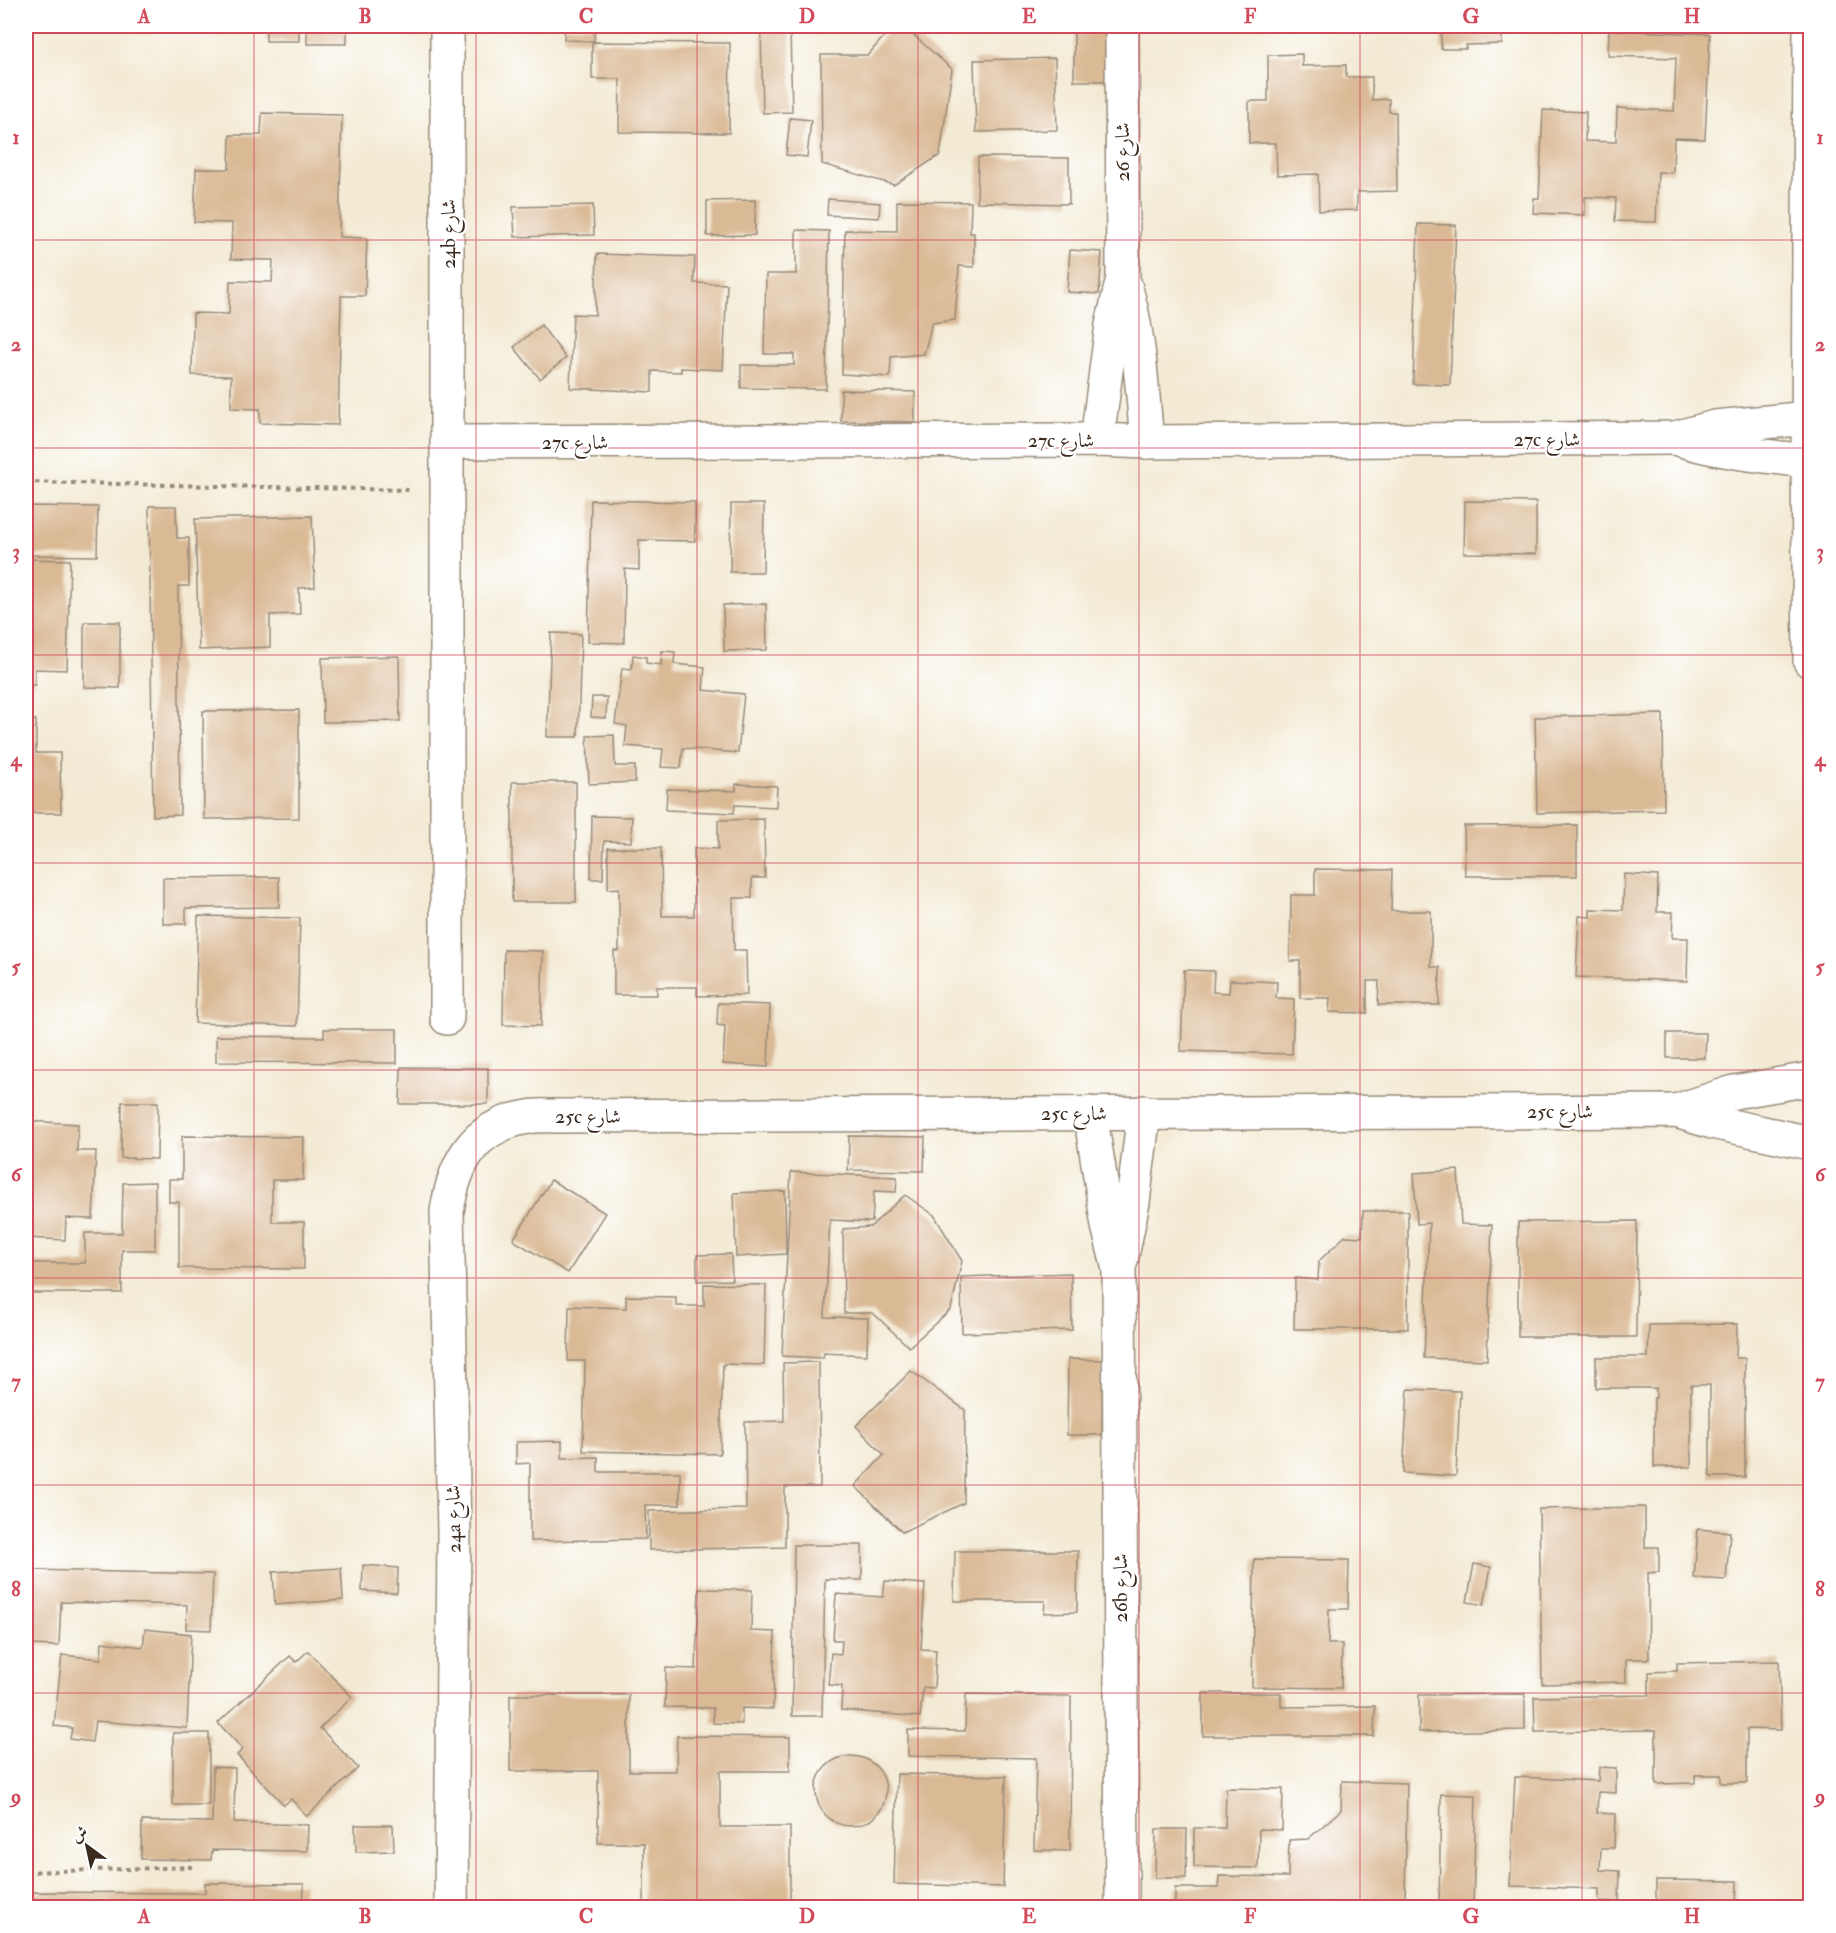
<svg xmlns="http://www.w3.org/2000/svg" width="1836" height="1933" viewBox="0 0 1836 1933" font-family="'IM FELL Double Pica',Amiri,serif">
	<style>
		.building { fill: #dab995 }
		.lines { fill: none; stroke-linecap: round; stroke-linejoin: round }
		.minor-casing { stroke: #978a79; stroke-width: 36 }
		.path { stroke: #978a79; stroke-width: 4; stroke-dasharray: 4.5 4.5; stroke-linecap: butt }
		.minor { stroke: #fff; stroke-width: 33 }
		.grid { fill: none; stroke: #d1495b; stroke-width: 1.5; stroke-opacity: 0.55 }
		.labels { text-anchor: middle; stroke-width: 4.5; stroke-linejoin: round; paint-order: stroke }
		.street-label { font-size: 20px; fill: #3b2a1e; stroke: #fff }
		.neatline { fill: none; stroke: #d1495b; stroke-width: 2 }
		.grid-label { font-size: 20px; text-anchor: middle; font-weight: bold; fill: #d1495b }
	</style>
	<rect width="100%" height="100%" fill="#fff"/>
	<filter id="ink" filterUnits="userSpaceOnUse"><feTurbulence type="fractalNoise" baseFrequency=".0167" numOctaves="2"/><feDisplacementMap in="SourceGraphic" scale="12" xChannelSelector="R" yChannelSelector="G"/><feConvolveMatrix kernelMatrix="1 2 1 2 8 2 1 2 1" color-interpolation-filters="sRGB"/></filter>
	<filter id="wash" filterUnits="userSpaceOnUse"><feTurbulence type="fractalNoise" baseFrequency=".008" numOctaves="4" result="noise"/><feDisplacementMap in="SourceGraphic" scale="24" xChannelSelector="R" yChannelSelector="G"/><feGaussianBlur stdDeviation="1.35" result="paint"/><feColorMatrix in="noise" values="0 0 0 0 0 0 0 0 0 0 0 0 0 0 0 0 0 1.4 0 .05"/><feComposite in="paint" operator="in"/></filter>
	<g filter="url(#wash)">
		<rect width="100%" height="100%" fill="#f3ead4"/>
		<g id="blocks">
			<g class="building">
				<rect x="266" y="26" width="33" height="15"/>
				<rect x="307" y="26" width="40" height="18"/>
				<path d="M 565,26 L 595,26 L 594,41 L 564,40 Z"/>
				<path d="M 817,26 L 862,26 L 862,32 L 816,31 Z"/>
				<path d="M 893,26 L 903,26 L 952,69 L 940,155 L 894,185 L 822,164 L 821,55 L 868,55 Z"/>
				<rect x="1074" y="26" width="34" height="55"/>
				<path d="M 1441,26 L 1502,26 L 1502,44 L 1466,45 L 1466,49 L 1441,49 Z"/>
				<path d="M 1609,30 L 1710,34 L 1705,139 L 1674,138 L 1673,173 L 1658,172 L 1656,222 L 1615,221 L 1616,198 L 1585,197 L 1585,215 L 1533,213 L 1534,198 L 1539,198 L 1543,110 L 1586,112 L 1585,141 L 1616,142 L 1617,108 L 1674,111 L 1676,58 L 1608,56 Z"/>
				<path d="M 761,31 L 790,31 L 792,112 L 763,113 Z"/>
				<path d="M 592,42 L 730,43 L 729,133 L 619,132 L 620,79 L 592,79 Z"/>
				<path d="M 1302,54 L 1302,66 L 1346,65 L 1346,77 L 1372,77 L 1372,100 L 1389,99 L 1389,112 L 1396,112 L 1397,191 L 1357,192 L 1357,210 L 1319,211 L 1318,174 L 1277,175 L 1276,143 L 1249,143 L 1249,101 L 1268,101 L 1268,55 Z"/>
				<path d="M 1055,58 L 1057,130 L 976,132 L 974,60 Z"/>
				<path d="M 262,113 L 342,115 L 339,237 L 367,238 L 365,296 L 341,296 L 338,425 L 260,423 L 260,409 L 231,408 L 231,376 L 192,375 L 193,313 L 229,314 L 230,281 L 272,282 L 273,260 L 231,259 L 232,223 L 194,222 L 196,169 L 229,169 L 230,135 L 261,135 Z"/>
				<path d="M 790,118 L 811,120 L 807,157 L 786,155 Z"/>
				<path d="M 978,157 L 1069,158 L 1069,204 L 977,202 Z"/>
				<path d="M 828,199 L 880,203 L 879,218 L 827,215 Z"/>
				<path d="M 755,200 L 755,235 L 707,236 L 707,201 Z"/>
				<path d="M 897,201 L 971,202 L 970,233 L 974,233 L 974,267 L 959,266 L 955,320 L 932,323 L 924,354 L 891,357 L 890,377 L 842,374 L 845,230 L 897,231 Z"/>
				<path d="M 593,205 L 594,235 L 515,237 L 513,207 Z"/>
				<path d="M 1418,224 L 1456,225 L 1450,385 L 1413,384 Z"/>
				<path d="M 796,230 L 829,231 L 826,389 L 741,388 L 741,365 L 794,365 L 794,354 L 764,354 L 766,274 L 796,274 Z"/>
				<path d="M 1070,250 L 1102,252 L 1099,294 L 1067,292 Z"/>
				<path d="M 597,254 L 695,257 L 694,283 L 727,284 L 723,370 L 681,368 L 681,372 L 652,371 L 652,392 L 570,388 L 573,314 L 595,315 Z"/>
				<path d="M 541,325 L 566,358 L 540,379 L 514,347 Z"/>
				<path d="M 841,390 L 915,392 L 915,422 L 841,421 Z"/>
				<path d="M 591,500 L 695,502 L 695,541 L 639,540 L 639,570 L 625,569 L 624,643 L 588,642 Z"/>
				<path d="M 1465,501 L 1536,502 L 1536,554 L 1464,553 Z"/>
				<path d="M 731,504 L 764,504 L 763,572 L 730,572 Z"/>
				<path d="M 26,506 L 98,507 L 97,556 L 26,555 Z"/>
				<path d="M 149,506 L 176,506 L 177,538 L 189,538 L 189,586 L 178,586 L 180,815 L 153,816 Z"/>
				<path d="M 312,516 L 315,587 L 299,588 L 300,614 L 270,615 L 270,647 L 199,650 L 195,519 Z"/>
				<path d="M 26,559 L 70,560 L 67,670 L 35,669 L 35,685 L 26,685 Z"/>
				<path d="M 766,604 L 767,650 L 724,651 L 723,605 Z"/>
				<path d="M 84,622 L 120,622 L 120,688 L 84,687 Z"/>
				<path d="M 551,633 L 581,634 L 578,737 L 547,737 Z"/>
				<path d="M 662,651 L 675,652 L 674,664 L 705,667 L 703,690 L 744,694 L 738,753 L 683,748 L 681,768 L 661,767 L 663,749 L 625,746 L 627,726 L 615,724 L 622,668 L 632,669 L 633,655 L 646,657 L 646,663 L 661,665 Z"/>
				<path d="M 399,656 L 400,721 L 323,722 L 322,658 Z"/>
				<path d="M 592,697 L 607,697 L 606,718 L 591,717 Z"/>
				<path d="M 299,710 L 299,818 L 204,819 L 203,711 Z"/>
				<path d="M 1663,714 L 1664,810 L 1537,813 L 1535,717 Z"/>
				<path d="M 26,720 L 36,720 L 36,753 L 60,753 L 61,813 L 26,813 Z"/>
				<path d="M 614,735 L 615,766 L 635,766 L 635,782 L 589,784 L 587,736 Z"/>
				<rect x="512" y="782" width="64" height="120"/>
				<path d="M 736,784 L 777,786 L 776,807 L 735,805 L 734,813 L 666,810 L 667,789 L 736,791 Z"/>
				<path d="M 592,816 L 632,817 L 631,842 L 604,841 L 603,879 L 591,879 Z"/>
				<path d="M 764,819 L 765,878 L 752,878 L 752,898 L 733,898 L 734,950 L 746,950 L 747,995 L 697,996 L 697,987 L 657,987 L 657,995 L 614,995 L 614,951 L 619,951 L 619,888 L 608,889 L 608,848 L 661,848 L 662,916 L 694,916 L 694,848 L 718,849 L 718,820 Z"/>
				<path d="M 1577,825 L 1577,876 L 1465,876 L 1464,826 Z"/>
				<path d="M 1315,869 L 1392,870 L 1391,911 L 1431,911 L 1431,967 L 1440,967 L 1439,1005 L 1378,1005 L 1379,981 L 1367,981 L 1367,1013 L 1329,1012 L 1330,998 L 1300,998 L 1300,961 L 1290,961 L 1291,895 L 1315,895 Z"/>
				<path d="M 1624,874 L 1658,876 L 1657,912 L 1673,912 L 1672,938 L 1688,938 L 1687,981 L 1576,977 L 1579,916 L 1590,917 L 1590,909 L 1623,910 Z"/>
				<path d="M 279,877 L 279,907 L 186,908 L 186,924 L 163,924 L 163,878 Z"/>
				<path d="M 198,916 L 300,918 L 297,1026 L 195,1023 Z"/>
				<path d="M 504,950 L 543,951 L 541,1026 L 503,1025 Z"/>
				<path d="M 1184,970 L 1214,971 L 1213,992 L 1229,993 L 1230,980 L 1277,982 L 1276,998 L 1294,999 L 1292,1054 L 1181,1051 Z"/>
				<path d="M 718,1003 L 770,1005 L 768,1067 L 723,1064 L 725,1026 L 717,1025 Z"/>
				<path d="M 324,1029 L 397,1029 L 397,1063 L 216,1062 L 216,1036 L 324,1037 Z"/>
				<path d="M 1667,1033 L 1706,1033 L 1705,1058 L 1667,1058 Z"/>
				<path d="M 401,1067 L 488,1068 L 488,1104 L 400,1104 Z"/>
				<path d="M 122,1102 L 158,1102 L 157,1159 L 121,1158 Z"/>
				<path d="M 27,1121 L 78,1124 L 77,1151 L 96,1151 L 93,1219 L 66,1218 L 65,1240 L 26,1238 L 26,1137 Z"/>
				<path d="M 182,1136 L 304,1137 L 303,1180 L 272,1180 L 272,1222 L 304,1222 L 304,1269 L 179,1268 L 179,1202 L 169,1202 L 169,1179 L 182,1179 Z"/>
				<path d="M 849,1136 L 925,1137 L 924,1171 L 848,1170 Z"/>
				<path d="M 1458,1170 L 1461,1224 L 1492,1225 L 1487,1360 L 1424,1358 L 1429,1223 L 1417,1224 L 1414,1173 Z"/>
				<path d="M 791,1172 L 897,1177 L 896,1192 L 874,1191 L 872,1222 L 830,1220 L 825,1317 L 868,1318 L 867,1355 L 824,1353 L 823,1358 L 782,1356 Z"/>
				<path d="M 551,1180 L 605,1213 L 568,1273 L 513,1240 Z"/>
				<path d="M 155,1182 L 155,1250 L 122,1250 L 122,1293 L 26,1293 L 26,1263 L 85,1263 L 85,1233 L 122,1233 L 123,1183 Z"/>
				<path d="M 785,1191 L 786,1254 L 736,1257 L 734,1193 Z"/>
				<path d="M 905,1195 L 934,1215 L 962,1261 L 951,1309 L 909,1347 L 873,1313 L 844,1313 L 843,1229 L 870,1227 Z"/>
				<path d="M 1363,1211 L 1408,1211 L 1408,1329 L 1294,1329 L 1295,1278 L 1318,1280 L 1319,1261 L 1345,1236 L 1362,1237 Z"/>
				<path d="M 1637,1221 L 1636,1337 L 1518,1337 L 1518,1222 Z"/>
				<path d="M 731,1254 L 732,1280 L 697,1281 L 697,1255 Z"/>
				<path d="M 1071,1273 L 1072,1330 L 962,1333 L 961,1277 Z"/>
				<path d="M 704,1284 L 766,1285 L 764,1365 L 723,1364 L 720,1454 L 583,1451 L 585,1361 L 568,1361 L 569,1306 L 626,1308 L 626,1296 L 676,1297 L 676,1306 L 704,1306 Z"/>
				<path d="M 1737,1324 L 1736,1358 L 1745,1358 L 1745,1477 L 1710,1477 L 1710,1385 L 1691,1385 L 1691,1467 L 1654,1467 L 1654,1398 L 1656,1398 L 1656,1388 L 1596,1388 L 1596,1357 L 1648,1357 L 1649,1325 Z"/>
				<path d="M 1068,1359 L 1103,1360 L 1102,1435 L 1067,1435 Z"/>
				<path d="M 819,1362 L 820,1487 L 785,1487 L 785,1547 L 649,1550 L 649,1511 L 746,1509 L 745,1422 L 784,1421 L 783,1363 Z"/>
				<path d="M 911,1371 L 965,1410 L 964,1503 L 902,1532 L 855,1486 L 884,1455 L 856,1426 Z"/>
				<path d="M 1408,1389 L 1460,1391 L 1456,1476 L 1403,1473 Z"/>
				<path d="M 562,1441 L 562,1458 L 598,1457 L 598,1472 L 680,1472 L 680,1505 L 645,1505 L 646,1539 L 530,1541 L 530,1463 L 516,1464 L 516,1442 Z"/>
				<path d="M 1645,1507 L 1645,1547 L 1659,1547 L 1659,1572 L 1648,1573 L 1649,1659 L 1626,1659 L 1626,1682 L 1542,1684 L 1539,1509 Z"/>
				<path d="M 1698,1529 L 1730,1532 L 1726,1580 L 1694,1578 Z"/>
				<path d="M 794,1545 L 862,1545 L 862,1580 L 825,1579 L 822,1716 L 792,1716 Z"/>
				<path d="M 955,1551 L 1078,1551 L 1077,1612 L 1044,1613 L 1045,1601 L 954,1601 Z"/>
				<path d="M 1254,1559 L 1349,1560 L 1348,1609 L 1329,1609 L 1328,1644 L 1342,1644 L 1341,1688 L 1252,1687 Z"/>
				<path d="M 1474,1564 L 1491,1567 L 1484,1605 L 1467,1602 Z"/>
				<path d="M 363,1565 L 398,1568 L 397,1593 L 362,1591 Z"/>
				<path d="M 341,1568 L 343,1600 L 275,1605 L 273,1572 Z"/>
				<path d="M 30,1570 L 213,1574 L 211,1630 L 186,1629 L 187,1605 L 61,1602 L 59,1646 L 28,1645 Z"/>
				<path d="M 885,1581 L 925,1584 L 921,1649 L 936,1650 L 934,1688 L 923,1687 L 920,1717 L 841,1710 L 842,1686 L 828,1685 L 831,1653 L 841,1654 L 842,1640 L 833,1640 L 836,1594 L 883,1597 Z"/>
				<path d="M 699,1589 L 752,1590 L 751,1631 L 775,1632 L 773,1709 L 742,1708 L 742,1724 L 713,1723 L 713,1708 L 665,1707 L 666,1668 L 696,1669 Z"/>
				<path d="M 145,1629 L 191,1634 L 187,1728 L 95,1721 L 92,1742 L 70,1739 L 72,1728 L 54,1726 L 62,1655 L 101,1659 L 102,1642 L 143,1647 Z"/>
				<path d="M 308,1651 L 352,1697 L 320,1728 L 358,1768 L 307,1816 L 291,1799 L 284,1805 L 237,1755 L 243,1749 L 218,1723 L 290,1656 L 296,1662 Z"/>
				<path d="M 1779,1661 L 1781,1730 L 1747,1729 L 1747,1783 L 1721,1783 L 1721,1775 L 1695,1775 L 1695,1783 L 1656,1784 L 1656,1730 L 1535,1732 L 1534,1697 L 1649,1695 L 1649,1672 L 1677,1671 L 1677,1663 Z"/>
				<path d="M 1203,1693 L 1281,1693 L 1281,1707 L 1375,1706 L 1374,1736 L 1203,1736 Z"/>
				<path d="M 966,1694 L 1071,1696 L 1070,1851 L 1034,1850 L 1036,1758 L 908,1756 L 908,1730 L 965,1731 Z"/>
				<path d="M 1525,1694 L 1525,1730 L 1419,1732 L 1419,1695 Z"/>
				<path d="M 510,1695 L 629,1695 L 629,1771 L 676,1771 L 677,1736 L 790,1737 L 790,1771 L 720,1771 L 720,1827 L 790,1827 L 790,1908 L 644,1908 L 644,1843 L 598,1843 L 598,1771 L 510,1771 Z"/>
				<rect x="173" y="1733" width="36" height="72"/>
				<circle cx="851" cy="1791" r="35"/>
				<path d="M 213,1767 L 235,1768 L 234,1823 L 308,1825 L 307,1851 L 212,1850 L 211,1860 L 141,1859 L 142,1821 L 212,1822 Z"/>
				<path d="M 1599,1767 L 1616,1768 L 1616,1793 L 1598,1792 L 1597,1813 L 1615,1814 L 1614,1848 L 1601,1848 L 1600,1870 L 1620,1871 L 1619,1902 L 1599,1901 L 1599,1889 L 1510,1886 L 1515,1777 L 1598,1781 Z"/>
				<path d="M 897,1774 L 1006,1776 L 1003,1887 L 894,1884 Z"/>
				<path d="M 1342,1781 L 1407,1783 L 1405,1903 L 1288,1902 L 1288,1908 L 1175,1908 L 1175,1888 L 1218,1888 L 1219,1876 L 1288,1877 L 1289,1840 L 1308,1839 L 1341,1810 Z"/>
				<path d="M 1226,1788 L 1283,1789 L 1282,1830 L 1259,1829 L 1258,1868 L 1194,1867 L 1194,1828 L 1225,1828 Z"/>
				<path d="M 1441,1794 L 1476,1795 L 1473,1908 L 1439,1908 Z"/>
				<path d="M 355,1825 L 393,1825 L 394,1851 L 356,1852 Z"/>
				<path d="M 1156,1829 L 1187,1829 L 1186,1878 L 1155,1878 Z"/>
				<path d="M 1656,1880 L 1737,1881 L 1736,1908 L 1656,1908 Z"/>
				<path d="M 205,1883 L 304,1884 L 303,1908 L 26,1908 L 26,1892 L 205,1893 Z"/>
			</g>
		</g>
	</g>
	<g filter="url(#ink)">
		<use href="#blocks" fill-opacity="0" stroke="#978a79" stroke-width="1.5"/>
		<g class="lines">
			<defs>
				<g id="minor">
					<path d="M 1810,26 L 1808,461 L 1810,661"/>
					<path d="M 1125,285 C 1140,336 1142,389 1147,442"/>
					<path d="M 1675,438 C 1719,452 1763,456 1808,461"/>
					<path d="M 1097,440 L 1112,325 L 1123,278 L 1122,26"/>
					<path d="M 448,442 L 1097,440 L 1147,442 L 1675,438 L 1715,427 L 1808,418"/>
					<path d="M 447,1018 L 447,26"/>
					<path d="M 1676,1111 L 1734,1092 L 1810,1079"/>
					<path d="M 1090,1113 L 1108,1226 L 1119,1269 L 1122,1908"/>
					<path d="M 1121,1261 L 1133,1202 L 1144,1112"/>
					<path d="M 451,1908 L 454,1532 L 447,1211 C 455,1161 474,1126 528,1117 C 537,1115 546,1116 555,1116 L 1676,1111 L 1712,1122 L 1810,1143"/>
				</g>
			</defs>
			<use href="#minor" class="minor-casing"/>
			<g class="path">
				<path d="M 26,482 L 409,490"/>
				<path d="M 26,1872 L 192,1867"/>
			</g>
			<use href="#minor" class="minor"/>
		</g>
	</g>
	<path class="grid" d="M 254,26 L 254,1908M 476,26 L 476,1908M 697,26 L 697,1908M 918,26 L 918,1908M 1139,26 L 1139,1908M 1360,26 L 1360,1908M 1582,26 L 1582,1908M 26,240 L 1810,240M 26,448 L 1810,448M 26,655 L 1810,655M 26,863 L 1810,863M 26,1070 L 1810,1070M 26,1278 L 1810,1278M 26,1485 L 1810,1485M 26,1693 L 1810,1693"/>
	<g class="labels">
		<g class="street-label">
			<text transform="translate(1122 152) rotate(-90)" y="7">شارع 26</text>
			<text transform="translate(448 234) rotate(-90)" y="7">24b شارع</text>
			<text x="1547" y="446">27c شارع</text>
			<text x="1061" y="447">27c شارع</text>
			<text x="575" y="449">27c شارع</text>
			<text x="1560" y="1118">25c شارع</text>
			<text x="1074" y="1120">25c شارع</text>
			<text x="588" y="1123">25c شارع</text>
			<text transform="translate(453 1519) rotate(-91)" y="7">24a شارع</text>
			<text transform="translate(1120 1588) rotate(-90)" y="7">26b شارع</text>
		</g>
	</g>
	<rect width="1836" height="1933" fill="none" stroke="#fff" stroke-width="66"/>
	<g transform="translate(87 1846) rotate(327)" stroke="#ffffff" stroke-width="4.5" paint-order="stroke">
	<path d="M0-4.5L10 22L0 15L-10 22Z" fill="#3b2a1e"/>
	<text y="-9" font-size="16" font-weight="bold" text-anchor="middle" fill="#3b2a1e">ش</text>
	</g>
	<rect x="33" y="33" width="1770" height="1867" class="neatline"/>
	<g class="grid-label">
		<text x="144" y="23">A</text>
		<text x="365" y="23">B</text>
		<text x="586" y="23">C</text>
		<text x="807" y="23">D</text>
		<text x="1029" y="23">E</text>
		<text x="1250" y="23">F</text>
		<text x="1471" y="23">G</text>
		<text x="1692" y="23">H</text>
		<text x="16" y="144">1</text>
		<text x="1820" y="144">1</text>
		<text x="16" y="351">2</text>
		<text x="1820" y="351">2</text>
		<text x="16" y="558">3</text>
		<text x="1820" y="558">3</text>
		<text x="16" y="766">4</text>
		<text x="1820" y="766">4</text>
		<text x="16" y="973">5</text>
		<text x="1820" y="973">5</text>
		<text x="16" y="1181">6</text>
		<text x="1820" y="1181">6</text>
		<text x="16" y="1388">7</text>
		<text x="1820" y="1388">7</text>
		<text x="16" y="1596">8</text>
		<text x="1820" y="1596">8</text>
		<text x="16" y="1803">9</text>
		<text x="1820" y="1803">9</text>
		<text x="144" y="1923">A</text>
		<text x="365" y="1923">B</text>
		<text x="586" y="1923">C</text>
		<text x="807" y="1923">D</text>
		<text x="1029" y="1923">E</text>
		<text x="1250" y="1923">F</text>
		<text x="1471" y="1923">G</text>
		<text x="1692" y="1923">H</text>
	</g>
</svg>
